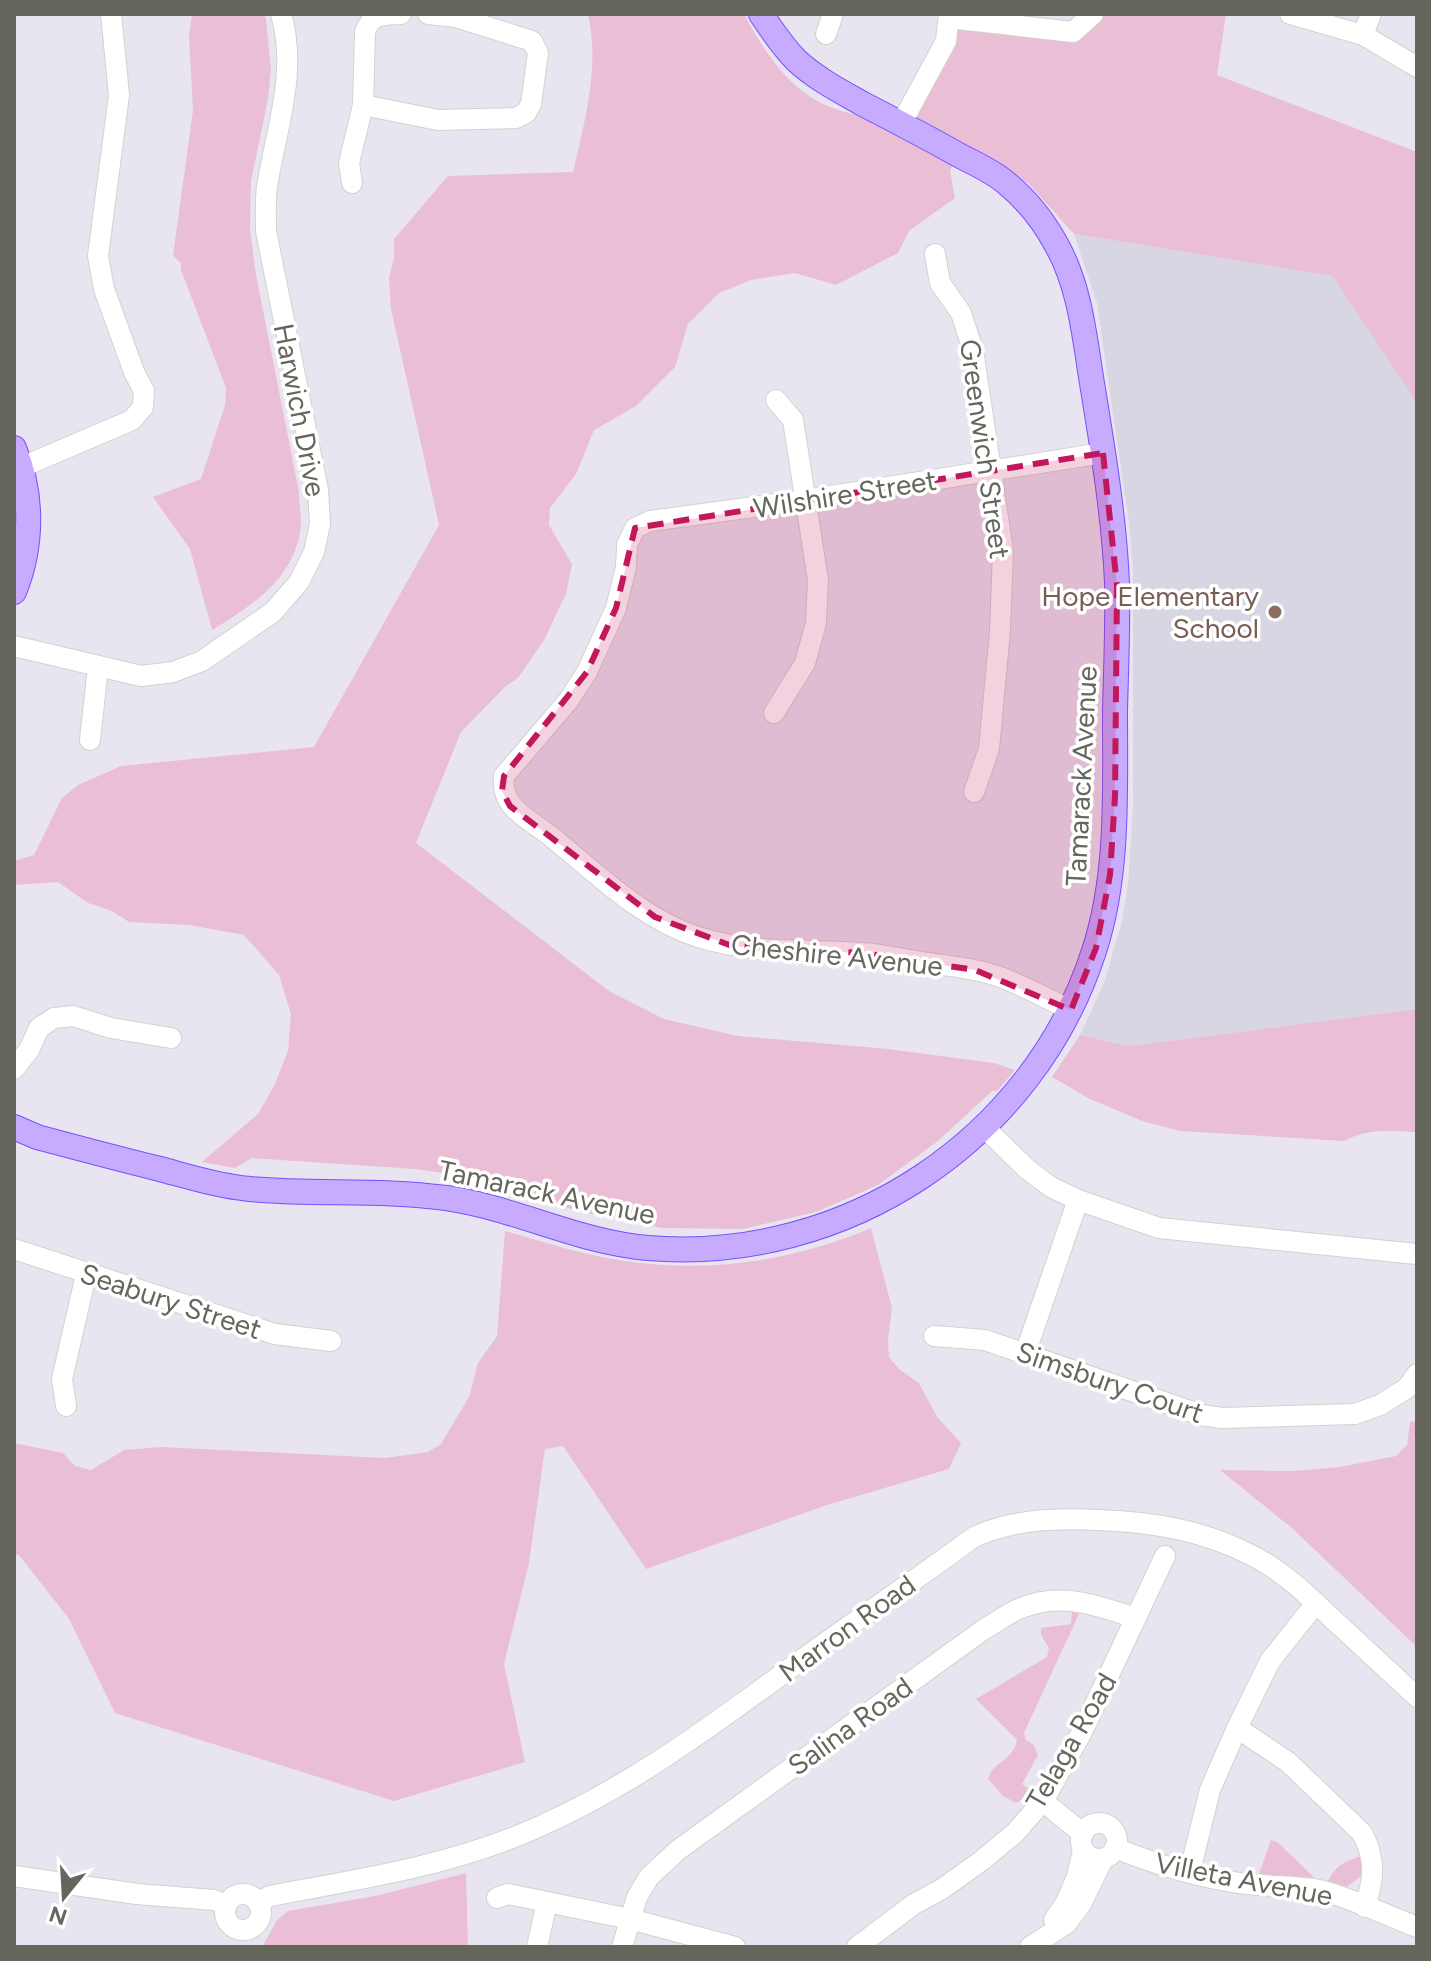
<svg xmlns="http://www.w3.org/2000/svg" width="1431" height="1961" viewBox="0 0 1431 1961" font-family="Figtree,sans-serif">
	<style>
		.education { fill: #d9d6e3 }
		.green { fill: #eabfd5 }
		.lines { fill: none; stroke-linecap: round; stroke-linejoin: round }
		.minor-casing { stroke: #d2d3cb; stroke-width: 22 }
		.major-casing { stroke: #7550fe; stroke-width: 26 }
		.minor { stroke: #fff; stroke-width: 20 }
		.major { stroke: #c7abff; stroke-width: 24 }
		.marked { fill: #c2185b; fill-opacity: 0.2; stroke: #c2185b; stroke-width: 6; stroke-dasharray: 16 10; stroke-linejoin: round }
		.education-dot { fill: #8d6e63; stroke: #fff; stroke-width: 3 }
		.labels { text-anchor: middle; stroke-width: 7; stroke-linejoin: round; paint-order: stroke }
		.street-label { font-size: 28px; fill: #66675c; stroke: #fff }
		.education-label { font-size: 28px; fill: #785e54; stroke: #fff; text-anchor: end }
	</style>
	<rect width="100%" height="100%" fill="#e8e5f0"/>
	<path class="education" d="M 1074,234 L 1332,276 L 1417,403 L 1417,1009 L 1129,1046 L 1080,1035 L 1104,983 L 1121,925 L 1128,884 L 1133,808 L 1133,567 L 1130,530 L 1097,303 Z"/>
	<g class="green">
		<path d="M 192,14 L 264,14 L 266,20 L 271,69 L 268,99 L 251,181 L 250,229 L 256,275 L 299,492 C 299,502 301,513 301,523 C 298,576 252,606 212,630 L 190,549 L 153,497 L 201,479 L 225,405 L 226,388 L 181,270 L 181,263 L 173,256 L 193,110 L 189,36 Z"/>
		<path d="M 588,14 L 744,14 C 765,53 790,92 833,108 C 854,116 879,118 901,123 L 949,18 L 1072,32 L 1093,14 L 1226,14 L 1217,75 L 1417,152 L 1417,403 L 1332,276 L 1074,234 L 1029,184 L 988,156 L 966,148 L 950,170 L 955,198 L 909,231 L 898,253 L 836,285 L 795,273 L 751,280 L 719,293 L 688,324 L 675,367 L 636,406 L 594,430 L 576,474 L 550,508 L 549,525 L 572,564 L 566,594 L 544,640 L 518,678 L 506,686 L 461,732 L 416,843 L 609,991 L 664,1019 L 738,1036 L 888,1049 L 994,1063 L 1015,1070 L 997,1091 L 992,1091 L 938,1141 L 878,1185 L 816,1212 L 743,1229 L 662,1228 L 581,1212 L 466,1176 L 415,1169 L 252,1158 L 235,1168 L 202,1162 L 258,1114 L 275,1084 L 288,1051 L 291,1014 L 279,975 L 244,935 L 189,925 L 129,922 L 112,911 L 88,903 L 58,882 L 14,885 L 14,861 L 34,855 L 62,798 L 78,785 L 121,766 L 314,747 L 439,525 L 391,309 L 389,278 L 394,257 L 394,239 L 448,176 L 573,172 C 585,121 600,66 588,14 Z"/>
		<path d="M 1417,1009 L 1417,1132 C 1390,1131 1368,1128 1344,1141 L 1180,1131 L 1142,1121 L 1090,1099 L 1052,1077 L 1080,1035 L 1129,1046 Z"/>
		<path d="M 871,1228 L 892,1308 L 888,1339 L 889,1357 L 899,1369 L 919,1383 L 937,1417 L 961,1443 L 949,1469 L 827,1505 L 646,1569 L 563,1446 L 545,1449 L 529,1563 L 504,1664 L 525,1762 L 394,1801 L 115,1713 L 69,1619 L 19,1555 L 14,1554 L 14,1443 L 63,1453 L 75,1466 L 91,1470 L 124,1450 L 161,1447 L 385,1458 L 428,1452 L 441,1444 L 469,1397 L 478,1363 L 497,1336 L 505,1231 C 543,1242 580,1254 618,1260 C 704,1274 791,1262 871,1228 Z"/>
		<path d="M 1417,1421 L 1417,1647 L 1293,1529 L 1220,1470 L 1295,1471 L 1340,1467 L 1396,1456 L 1407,1445 L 1410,1422 Z"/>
		<path d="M 1072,1612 L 1079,1614 L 1024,1733 L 1026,1740 L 1034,1745 L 1038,1755 L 1022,1784 L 1029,1789 L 1025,1797 L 1016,1803 L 1003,1796 L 988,1779 C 992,1762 1014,1760 1017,1740 L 976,1699 L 1047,1657 L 1049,1648 L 1041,1635 L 1041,1628 L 1071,1624 Z"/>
		<path d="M 1271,1840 L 1277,1842 L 1313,1876 L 1313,1878 L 1259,1874 Z"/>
		<path d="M 1361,1856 L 1362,1876 L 1346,1887 L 1328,1881 C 1335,1866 1345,1861 1361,1856 Z"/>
		<path d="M 466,1873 L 468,1947 L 262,1947 L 277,1920 L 288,1911 L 375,1896 Z"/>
	</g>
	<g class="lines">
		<defs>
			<g id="minor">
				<path d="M 1290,14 L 1363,35 L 1417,67"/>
				<path d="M 949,18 L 1073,32 L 1093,14"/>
				<path d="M 826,34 L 833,14"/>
				<path d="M 1363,35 L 1371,14"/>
				<path d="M 363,105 L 438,120 L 516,118 L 526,113 L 531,104 L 538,53 L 532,41 L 456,17 L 428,14"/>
				<path d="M 901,124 L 946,41 L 949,14"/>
				<path d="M 352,183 L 349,163 L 363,105 L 365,32 C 372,13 383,15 401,14"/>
				<path d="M 935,254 L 940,283 L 961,313 L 973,350 L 1003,551 L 1000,631 L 989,749 L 974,792"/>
				<path d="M 22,467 L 132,420 L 143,407 L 144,391 L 134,372 L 104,289 L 98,256 L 119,95 L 111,14"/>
				<path d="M 14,646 L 141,676 L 173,672 L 202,661 L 273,612 L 299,582 L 314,552 L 320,524 L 318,490 L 266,231 C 266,217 265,202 267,187 C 276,129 298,73 281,14"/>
				<path d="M 774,713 L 805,663 L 816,623 L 818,580 L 793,420 L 776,400"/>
				<path d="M 90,740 L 98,667"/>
				<path d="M 1071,1010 C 1046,999 1020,983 994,975 C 972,968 949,966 928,963 C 906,960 883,954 861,953 C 805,949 752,954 698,937 C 642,919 597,874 553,838 C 529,818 500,809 504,776 L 568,701 L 587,672 L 616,608 L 626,567 L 627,545 L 635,528 L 650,521 L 806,500 L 1103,453"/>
				<path d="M 14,1069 L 29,1050 L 39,1028 L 54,1018 L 73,1016 L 111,1028 L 171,1038"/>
				<path d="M 983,1126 L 1027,1169 L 1051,1187 L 1078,1200 L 1159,1228 L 1417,1254"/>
				<path d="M 14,1249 L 275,1334 L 331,1341"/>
				<path d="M 934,1336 L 985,1340 L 1201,1415 L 1222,1418 L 1355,1414 L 1380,1405 L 1407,1388 L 1417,1374"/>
				<path d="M 1025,1354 L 1078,1200"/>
				<path d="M 66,1406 L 62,1379 L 86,1275"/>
				<path d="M 1237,1728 L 1288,1762 L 1362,1833 C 1376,1858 1374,1880 1365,1907"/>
				<path d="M 1043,1801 L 1083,1834"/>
				<circle cx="1099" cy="1841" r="18"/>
				<path d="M 1115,1848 C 1155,1864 1197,1877 1239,1883 C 1266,1887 1293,1885 1319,1890 C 1353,1898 1385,1915 1417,1927"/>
				<path d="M 1190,1871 L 1210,1790 L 1237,1728 L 1270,1661 L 1316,1603"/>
				<path d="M 14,1876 L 137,1894 L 214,1900 L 227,1905"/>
				<circle cx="243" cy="1912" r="18"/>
				<path d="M 497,1898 L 508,1894 L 630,1919 L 735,1947"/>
				<path d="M 258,1903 L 270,1896 C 354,1880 437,1868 517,1836 C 626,1792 717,1722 811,1653 C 865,1614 920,1577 974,1537 C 1014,1519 1055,1518 1099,1520 C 1152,1522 1203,1530 1251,1555 C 1284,1571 1310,1598 1337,1623 C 1363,1647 1390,1672 1417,1697"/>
				<path d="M 1054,1920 L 1065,1904 L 1077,1877 L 1083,1850"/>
				<path d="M 537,1947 L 547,1902"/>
				<path d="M 622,1947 L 637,1897 L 649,1877 L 678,1850 L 983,1630 C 995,1623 1008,1613 1021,1608 C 1061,1591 1098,1606 1136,1618"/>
				<path d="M 857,1947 L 914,1904 L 942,1889 L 981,1861 L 1015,1833 L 1043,1801 L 1082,1732 L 1165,1556"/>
				<path d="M 1030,1947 L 1067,1923 L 1081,1904 L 1103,1859"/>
			</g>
			<g id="major">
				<path d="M 14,448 C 33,494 33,545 14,592"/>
				<path d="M 14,1127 L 37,1137 C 78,1148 119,1159 160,1169 C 190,1177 219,1186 250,1189 C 316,1195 380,1189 446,1198 C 515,1208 578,1242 648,1248 C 845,1264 1033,1140 1094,951 C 1119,875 1115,790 1115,711 C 1116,668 1118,626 1117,583 C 1114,514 1102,445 1091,377 C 1084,332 1079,284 1056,244 C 1043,220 1026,199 1005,182 C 991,170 971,162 955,153 C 925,136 894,120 863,104 C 840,91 815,78 796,60 C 783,47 771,29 761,14"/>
			</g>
		</defs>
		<use href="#minor" class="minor-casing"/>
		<use href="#major" class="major-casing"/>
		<use href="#minor" class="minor"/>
		<use href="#major" class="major"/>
	</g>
	<path class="marked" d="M 1103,453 L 1117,586 L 1115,796 L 1110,875 L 1096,948 L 1071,1010 L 975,970 L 863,953 L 732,946 L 655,917 L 510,806 L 502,791 L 504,776 L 587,672 L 616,608 L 635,528 Z"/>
	<circle class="education-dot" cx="1275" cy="612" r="8"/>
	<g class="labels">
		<g class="street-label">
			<text transform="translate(300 410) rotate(79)" y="10">Harwich Drive</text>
			<text transform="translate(985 449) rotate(82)" y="10">Greenwich Street</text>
			<text transform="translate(845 494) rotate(-9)" y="10">Wilshire Street</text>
			<text transform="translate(1081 776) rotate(-87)" y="10">Tamarack Avenue</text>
			<text transform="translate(837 955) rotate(6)" y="10">Cheshire Avenue</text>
			<text transform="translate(547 1192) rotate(12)" y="10">Tamarack Avenue</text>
			<text transform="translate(171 1301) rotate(18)" y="10">Seabury Street</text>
			<text transform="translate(1110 1382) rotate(19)" y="10">Simsbury Court</text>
			<text transform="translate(847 1628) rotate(-36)" y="10">Marron Road</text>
			<text transform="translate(850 1726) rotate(-36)" y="10">Salina Road</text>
			<text transform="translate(1071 1741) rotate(-60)" y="10">Telaga Road</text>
			<text transform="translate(1244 1879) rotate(11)" y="10">Villeta Avenue</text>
		</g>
		<g class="education-label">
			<text x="1259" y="606">Hope Elementary<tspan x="1259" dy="32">School</tspan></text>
		</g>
	</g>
	<rect width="1431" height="1961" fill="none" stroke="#66675c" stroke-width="32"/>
	<g transform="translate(64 1897) rotate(198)" stroke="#ffffff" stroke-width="6" paint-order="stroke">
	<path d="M0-6L14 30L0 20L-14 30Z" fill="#66675c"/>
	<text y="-12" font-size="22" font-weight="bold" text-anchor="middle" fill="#66675c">N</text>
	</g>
</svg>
